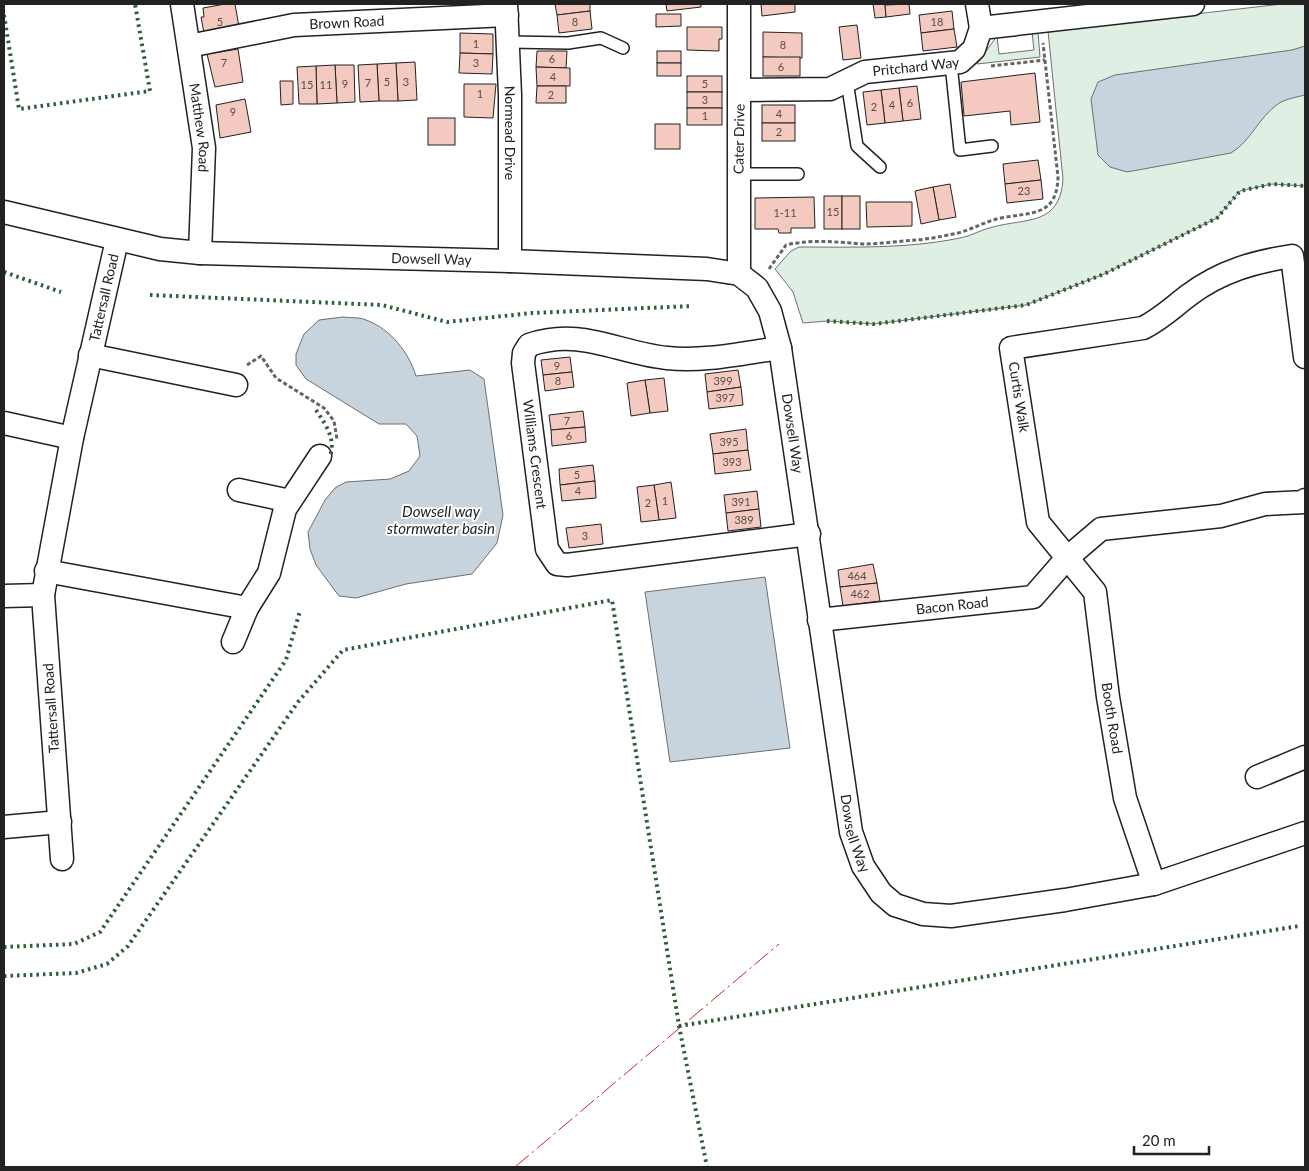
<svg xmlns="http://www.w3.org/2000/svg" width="1309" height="1171" viewBox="0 0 1309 1171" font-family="Lato,sans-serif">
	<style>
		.green { fill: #e0efe3; stroke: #6f6f6f }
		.water { fill: #c7d3dd; stroke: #6f6f6f }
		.building { fill: #f3c9c0; stroke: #222 }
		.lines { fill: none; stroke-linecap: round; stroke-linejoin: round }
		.service-casing { stroke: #222; stroke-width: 14 }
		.minor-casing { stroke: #222; stroke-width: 25 }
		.path { stroke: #646464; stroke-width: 3; stroke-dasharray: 4 2.5; stroke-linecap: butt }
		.service { stroke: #fff; stroke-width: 11 }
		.minor { stroke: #fff; stroke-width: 22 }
		.hedge { stroke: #2f5e38; stroke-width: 4; stroke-dasharray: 2.5 4; stroke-linecap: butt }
		.power { stroke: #c62828; stroke-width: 1; stroke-dasharray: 18 4 2.5 4; stroke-linecap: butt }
		.labels { text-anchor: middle; stroke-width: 4; stroke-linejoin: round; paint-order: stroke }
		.number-label { font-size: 11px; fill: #564c4a }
		.street-label { font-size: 14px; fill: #222; stroke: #fff }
		.water-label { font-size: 15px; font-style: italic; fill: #222; stroke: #fff }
	</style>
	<rect width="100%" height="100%" fill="#fff"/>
	<g class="green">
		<path d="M 1282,4 L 1305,4 L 1305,186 L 1272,184 L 1240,191 L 1217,218 L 1104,274 L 1026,305 L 874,324 L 827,321 L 803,323 L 793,292 L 775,269 L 791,251 L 799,247 C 854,247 906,249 960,238 C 972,236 982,229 993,227 C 1026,218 1060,226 1063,179 L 1048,31 Z"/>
		<path d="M 1032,32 L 1038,32 L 1040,57 L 977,64 L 997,36 L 999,54 L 1034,50 Z"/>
	</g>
	<g class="water">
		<path d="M 1305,46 L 1305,95 C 1297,97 1285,99 1278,104 C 1259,117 1251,141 1231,153 L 1127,172 L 1110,167 L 1098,155 L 1091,99 L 1098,82 L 1115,75 L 1292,50 Z"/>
		<path d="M 343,317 C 350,318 360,317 366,320 C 391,329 409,353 416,376 L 470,370 L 484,379 L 503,515 L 497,543 L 472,574 L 406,584 L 356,598 L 339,596 L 316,565 L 310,549 L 308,532 L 325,500 L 335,488 L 346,482 L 390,479 L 409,471 L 420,456 L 417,436 L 406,424 L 379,424 L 306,379 L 296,365 L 296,354 L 304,334 L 319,320 Z"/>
		<path d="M 765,577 L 790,748 L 670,762 L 645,592 Z"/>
	</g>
	<g class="building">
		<path d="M 225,4 L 235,4 L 239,27 L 204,33 L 201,17 L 204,17 L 203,8 Z"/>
		<path d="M 555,4 L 590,4 L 590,11 L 557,15 Z"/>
		<path d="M 666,4 L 701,4 L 701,7 L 667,11 Z"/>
		<path d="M 761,4 L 795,4 L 795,12 L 762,16 Z"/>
		<path d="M 873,4 L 885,4 L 886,17 L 875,18 Z"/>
		<path d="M 909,4 L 910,14 L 886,17 L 885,5 Z"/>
		<path d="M 590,11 L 592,29 L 559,33 L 557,15 Z"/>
		<path d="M 952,11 L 954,29 L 921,33 L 919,15 Z"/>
		<path d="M 656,14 L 681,14 L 681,26 L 656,27 Z"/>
		<path d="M 857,25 L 861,58 L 843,60 L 839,27 Z"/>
		<path d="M 687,27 L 722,27 L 722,39 L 719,39 L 719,51 L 687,50 Z"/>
		<path d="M 954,29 L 957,47 L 923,51 L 921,33 Z"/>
		<path d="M 763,32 L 802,33 L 802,58 L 763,57 Z"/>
		<path d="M 460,33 L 493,34 L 493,54 L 460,53 Z"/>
		<path d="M 238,49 L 243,82 L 215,87 L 207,54 Z"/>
		<path d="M 537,51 L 567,51 L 566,68 L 536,67 Z"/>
		<rect x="657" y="51" width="24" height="12"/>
		<path d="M 460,53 L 493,54 L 492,74 L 459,73 Z"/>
		<rect x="763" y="57" width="37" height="19"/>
		<path d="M 415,62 L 417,100 L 398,101 L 396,63 Z"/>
		<path d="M 396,63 L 398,101 L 379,101 L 377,64 Z"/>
		<rect x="657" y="63" width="24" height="13"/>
		<path d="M 377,64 L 379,101 L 360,102 L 358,65 Z"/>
		<path d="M 335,65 L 354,65 L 355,102 L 337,103 Z"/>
		<path d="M 335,65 L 337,103 L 317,104 L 316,66 Z"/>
		<path d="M 316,66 L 317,104 L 299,104 L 297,67 Z"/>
		<path d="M 536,67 L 570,68 L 570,86 L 537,86 Z"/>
		<path d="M 1035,73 L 1040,122 L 1011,125 L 1010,111 L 964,116 L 961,82 Z"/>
		<rect x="687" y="76" width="35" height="16"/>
		<path d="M 280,81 L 293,81 L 293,104 L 281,105 Z"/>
		<path d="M 464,84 L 496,84 L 493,118 L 464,117 Z"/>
		<path d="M 537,86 L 566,86 L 566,103 L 536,103 Z"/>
		<path d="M 917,86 L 921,119 L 903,121 L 899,88 Z"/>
		<path d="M 899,88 L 903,121 L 885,123 L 881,90 Z"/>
		<path d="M 881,90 L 885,123 L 867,125 L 863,92 Z"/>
		<rect x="687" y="92" width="35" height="16"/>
		<path d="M 245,99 L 251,132 L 220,138 L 216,105 Z"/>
		<rect x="762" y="105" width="33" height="18"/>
		<rect x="687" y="108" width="35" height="17"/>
		<rect x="428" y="118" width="27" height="27"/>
		<rect x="762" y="123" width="33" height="18"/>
		<rect x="655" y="124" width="25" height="25"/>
		<path d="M 1038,160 L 1041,180 L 1005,184 L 1003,164 Z"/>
		<path d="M 1041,180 L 1043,199 L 1007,203 L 1005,184 Z"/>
		<path d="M 950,184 L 956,217 L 939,220 L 933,187 Z"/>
		<path d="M 933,187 L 939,220 L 921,224 L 915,191 Z"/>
		<rect x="824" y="196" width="18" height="33"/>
		<rect x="842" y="196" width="18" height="33"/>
		<path d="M 814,197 L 815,228 L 791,228 L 791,233 L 779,233 L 778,229 L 755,229 L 755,198 Z"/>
		<path d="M 866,202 L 912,202 L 912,226 L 867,227 Z"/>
		<path d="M 570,357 L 572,372 L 543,375 L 541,360 Z"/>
		<path d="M 738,370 L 741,387 L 707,392 L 705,374 Z"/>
		<path d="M 572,372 L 574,387 L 545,391 L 543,375 Z"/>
		<path d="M 664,378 L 668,411 L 650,413 L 645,380 Z"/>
		<path d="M 645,380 L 650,413 L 631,416 L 627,383 Z"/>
		<path d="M 741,387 L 743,405 L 709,409 L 707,392 Z"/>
		<path d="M 583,411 L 585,427 L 551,430 L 549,415 Z"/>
		<path d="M 585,427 L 586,442 L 552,446 L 551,430 Z"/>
		<path d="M 746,429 L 748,450 L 713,454 L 710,434 Z"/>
		<path d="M 748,450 L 751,470 L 715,474 L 713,454 Z"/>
		<path d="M 593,465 L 595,481 L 560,485 L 559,469 Z"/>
		<path d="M 595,481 L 596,498 L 562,501 L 560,485 Z"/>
		<path d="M 671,482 L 676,518 L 659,520 L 654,485 Z"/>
		<path d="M 654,485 L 659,520 L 641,522 L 637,487 Z"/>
		<path d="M 757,491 L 759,509 L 726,513 L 724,495 Z"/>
		<path d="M 759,509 L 761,527 L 728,531 L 726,513 Z"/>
		<path d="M 601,524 L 603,544 L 569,548 L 566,528 Z"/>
		<path d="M 873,564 L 877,583 L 840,587 L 838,570 Z"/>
		<path d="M 877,583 L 880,601 L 843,606 L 840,587 Z"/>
	</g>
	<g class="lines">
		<defs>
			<g id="service">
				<path d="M 509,42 L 568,43 L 601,38 L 623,48"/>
				<path d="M 951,64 L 960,150 L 992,146"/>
				<path d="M 847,81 L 857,146 L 880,167"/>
				<path d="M 739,174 L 798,174"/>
			</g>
			<g id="minor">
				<path id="s1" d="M 182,4 L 204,148 L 200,253"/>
				<path id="s2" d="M 506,4 L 510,95 L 510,261"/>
				<path d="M 739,4 L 739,274"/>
				<path d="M 977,4 L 981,28"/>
				<path id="s3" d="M 189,46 L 294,25 L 507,15"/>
				<path id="s4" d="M 740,90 L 830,89 L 865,72 L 960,62 L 974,49 L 981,28 L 1193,4"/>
				<path id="s5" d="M 4,212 L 160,249 L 200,253 L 510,261 L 707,269 L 739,274 L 757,288 L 770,311 L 780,348 L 851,832 L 863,866 L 881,893 L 895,905 L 923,914 L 951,916 L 1065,900 L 1154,884 L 1305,833"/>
				<path id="s6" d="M 780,348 C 743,353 705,362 667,358 C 617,353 581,327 529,345 L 524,353 L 523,363 L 547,549 L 557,564 L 567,565 L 809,534"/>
				<path d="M 90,355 L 236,385"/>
				<path d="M 4,423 L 72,438"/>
				<path d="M 239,490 L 290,501"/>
				<path d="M 46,571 L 247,608"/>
				<path d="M 4,596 L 43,595"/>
				<path id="s7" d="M 819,620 L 1033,597 L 1067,558 L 1101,529 L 1221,516 L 1265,504 L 1304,502 L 1305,500"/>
				<path d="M 233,642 L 247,608 L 269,573 L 285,509 L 320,456"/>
				<path d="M 1257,777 L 1305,757"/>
				<path d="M 4,827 L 60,822"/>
				<path id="s8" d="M 62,859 L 43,595 L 72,438 L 117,240"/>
				<path d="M 1154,884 L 1125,798 L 1108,697 L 1095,592 L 1038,522 L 1011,348 L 1143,328 C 1161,319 1173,307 1189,295 C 1221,271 1254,262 1292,256 L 1305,357"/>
			</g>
		</defs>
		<use href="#service" class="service-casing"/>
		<use href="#minor" class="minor-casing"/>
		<g class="path">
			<path d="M 991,66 L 1045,60"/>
			<path d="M 769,269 L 786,245 C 812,239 837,242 862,244 C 880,244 899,241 916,240 C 930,239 944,236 958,233 C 973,229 986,221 1001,218 C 1031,212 1057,217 1058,177 L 1043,43"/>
			<path d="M 247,365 L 261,356 L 276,378 L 324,408 L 334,421 L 337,439"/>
		</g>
		<use href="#service" class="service"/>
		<use href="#minor" class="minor"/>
		<g class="hedge">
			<path d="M 4,15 L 19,109 L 150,91 L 135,4"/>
			<path d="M 4,272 L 61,292"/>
			<path d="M 150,295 L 382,305 L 447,322 L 532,313 L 692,306"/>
			<path d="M 827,321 L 874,324 L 1026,305 L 1104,274 L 1217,218 L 1240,191 L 1272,184 L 1305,186"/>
			<path d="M 316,410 C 326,425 336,439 330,456"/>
			<path d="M 4,947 L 74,944 L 100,932 L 286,660 L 300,611"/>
			<path d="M 4,976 L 76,973 L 107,964 L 128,946 L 298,702 L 343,650 L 612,600 L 679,1026 L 707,1167"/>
			<path d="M 679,1026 L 1299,926"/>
		</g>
		<path class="power" d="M 515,1167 L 779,944"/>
	</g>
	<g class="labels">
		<g class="number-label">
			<text x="220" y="26">5</text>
			<text x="575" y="26">8</text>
			<text x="937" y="26">18</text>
			<text x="476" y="48">1</text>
			<text x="783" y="49">8</text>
			<text x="552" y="63">6</text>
			<text x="224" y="67">7</text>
			<text x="476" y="67">3</text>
			<text x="781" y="71">6</text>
			<text x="553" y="81">4</text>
			<text x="387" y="86">5</text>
			<text x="406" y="86">3</text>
			<text x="368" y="87">7</text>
			<text x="345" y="88">9</text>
			<text x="705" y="88">5</text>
			<text x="307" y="89">15</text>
			<text x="326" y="89">11</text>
			<text x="480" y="98">1</text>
			<text x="551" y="99">2</text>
			<text x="705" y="104">3</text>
			<text x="910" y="107">6</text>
			<text x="892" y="109">4</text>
			<text x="874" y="111">2</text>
			<text x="233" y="116">9</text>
			<text x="779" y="118">4</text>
			<text x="705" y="120">1</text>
			<text x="779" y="136">2</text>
			<text x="1024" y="195">23</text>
			<text x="833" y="216">15</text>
			<text x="785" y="217">1-11</text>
			<text x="557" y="370">9</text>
			<text x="558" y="385">8</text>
			<text x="723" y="385">399</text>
			<text x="725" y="402">397</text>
			<text x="567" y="425">7</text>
			<text x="569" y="440">6</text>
			<text x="729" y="446">395</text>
			<text x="732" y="466">393</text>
			<text x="577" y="479">5</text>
			<text x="578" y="495">4</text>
			<text x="665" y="505">1</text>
			<text x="741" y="506">391</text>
			<text x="648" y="507">2</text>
			<text x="744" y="524">389</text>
			<text x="585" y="540">3</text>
			<text x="857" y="580">464</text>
			<text x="860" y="598">462</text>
		</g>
		<g class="street-label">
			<text dy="5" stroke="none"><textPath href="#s3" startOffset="160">Brown Road</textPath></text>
			<text dy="5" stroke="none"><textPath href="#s4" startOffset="180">Pritchard Way</textPath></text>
			<text dy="5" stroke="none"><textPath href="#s1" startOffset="125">Matthew Road</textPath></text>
			<text dy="5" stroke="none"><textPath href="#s2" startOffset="129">Normead Drive</textPath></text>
			<text transform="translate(739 139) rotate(-89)" y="5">Cater Drive</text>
			<text dy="5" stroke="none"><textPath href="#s5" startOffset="432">Dowsell Way</textPath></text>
			<text dy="5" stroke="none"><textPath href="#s8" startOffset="568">Tattersall Road</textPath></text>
			<text transform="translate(1019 397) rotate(81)" y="5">Curtis Walk</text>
			<text dy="5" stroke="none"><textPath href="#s5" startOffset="914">Dowsell Way</textPath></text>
			<text dy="5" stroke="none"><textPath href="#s6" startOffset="366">Williams Crescent</textPath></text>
			<text dy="5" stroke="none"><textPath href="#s7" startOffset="134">Bacon Road</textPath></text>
			<text transform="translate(51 708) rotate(-94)" y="5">Tattersall Road</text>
			<text transform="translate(1112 718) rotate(81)" y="5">Booth Road</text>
			<text dy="5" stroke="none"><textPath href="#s5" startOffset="1319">Dowsell Way</textPath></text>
		</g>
		<g class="water-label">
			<text x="441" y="517">Dowsell way<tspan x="441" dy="17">stormwater basin</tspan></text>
		</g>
	</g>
	<rect width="1309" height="1171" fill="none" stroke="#222222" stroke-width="10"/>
	<path d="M1134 1146v8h75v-8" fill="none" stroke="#222222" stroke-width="2.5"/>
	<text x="1142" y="1146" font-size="15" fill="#222222" stroke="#ffffff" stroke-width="4" paint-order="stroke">20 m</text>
</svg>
